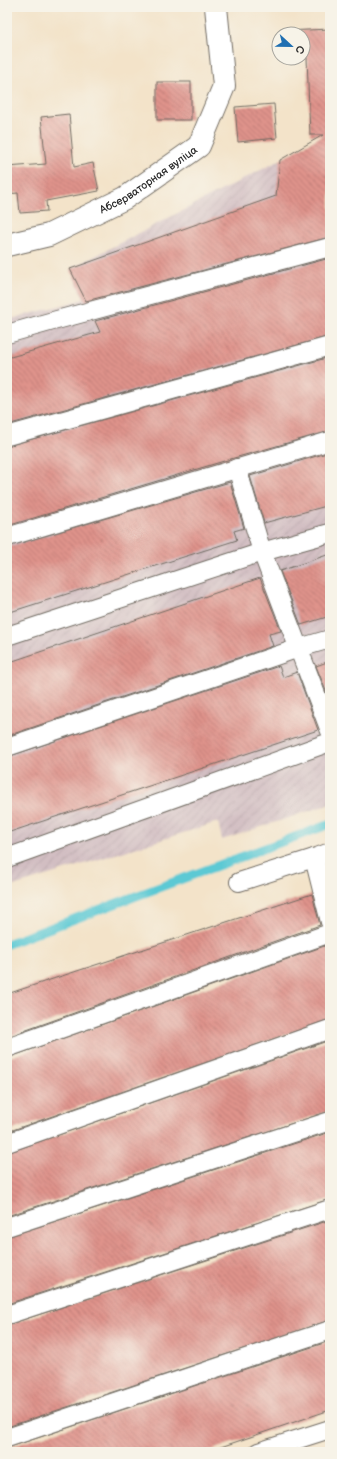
<svg xmlns="http://www.w3.org/2000/svg" width="337" height="1459" viewBox="0 0 337 1459" font-family="'Balsamiq Sans',sans-serif">
	<style>
		.industrial { fill: url(#industrial-furrows) }
		.lines { fill: none; stroke-linecap: round; stroke-linejoin: round }
		.stream { stroke: #5cc9d4; stroke-width: 9 }
		.building { fill: url(#building-back-hatch) }
		.service-casing { stroke: #716b62; stroke-width: 20 }
		.minor-casing { stroke: #716b62; stroke-width: 24 }
		.service { stroke: #fff; stroke-width: 18 }
		.minor { stroke: #fff; stroke-width: 22 }
		.labels { text-anchor: middle; stroke-width: 3; stroke-linejoin: round; paint-order: stroke }
		.street-label { font-size: 11px; fill: #2b2b2b; stroke: #f7f3e8 }
	</style>
	<defs>
		<pattern id="industrial-furrows" width="10" height="10" patternUnits="userSpaceOnUse"><rect width="10" height="10" fill="#d2bec2"/><path d="M-1 1l2-2M0 10L10 0M9 11l2-2" fill="none" stroke="#b4a3a7"/></pattern>
		<pattern id="building-back-hatch" width="6" height="6" patternUnits="userSpaceOnUse"><rect width="6" height="6" fill="#df938b"/><path d="M-1 5l2 2M0 0l6 6M5-1l2 2" fill="none" stroke="#b57872"/></pattern>
	</defs>
	<rect width="100%" height="100%" fill="#f7f3e8"/>
	<filter id="ink" filterUnits="userSpaceOnUse"><feTurbulence type="fractalNoise" baseFrequency=".025" numOctaves="2"/><feDisplacementMap in="SourceGraphic" scale="8" xChannelSelector="R" yChannelSelector="G"/><feConvolveMatrix kernelMatrix="1 2 1 2 8 2 1 2 1" color-interpolation-filters="sRGB"/></filter>
	<filter id="wash" filterUnits="userSpaceOnUse"><feTurbulence type="fractalNoise" baseFrequency=".012" numOctaves="4" result="noise"/><feDisplacementMap in="SourceGraphic" scale="16" xChannelSelector="R" yChannelSelector="G"/><feGaussianBlur stdDeviation="0.9" result="paint"/><feColorMatrix in="noise" values="0 0 0 0 0 0 0 0 0 0 0 0 0 0 0 0 0 1.4 0 .05"/><feComposite in="paint" operator="in"/></filter>
	<g filter="url(#wash)">
		<rect width="100%" height="100%" fill="#f3e3c9"/>
		<path class="industrial" d="M 330,131 L 330,804 L 222,840 L 218,822 L 7,888 L 7,320 L 84,299 L 70,269 L 280,160 Z"/>
		<g class="lines">
			<path class="stream" d="M 7,944 L 330,824"/>
		</g>
		<g id="blocks">
			<g class="building">
				<path d="M 330,29 L 330,237 L 86,301 L 70,269 L 276,196 L 280,160 L 323,135 L 310,135 L 307,58 L 303,58 L 303,34 L 286,34 L 286,31 Z"/>
				<rect x="157" y="82" width="34" height="38"/>
				<path d="M 274,104 L 277,138 L 238,142 L 235,107 Z"/>
				<path d="M 69,114 L 74,167 L 93,163 L 99,191 L 46,201 L 47,211 L 20,213 L 18,193 L 7,194 L 7,167 L 46,164 L 41,117 Z"/>
				<path d="M 330,258 L 330,336 L 7,425 L 7,358 L 100,332 L 95,321 Z"/>
				<path d="M 330,357 L 330,431 L 234,458 L 7,526 L 7,446 Z"/>
				<path d="M 330,452 L 330,505 L 264,523 L 250,476 Z"/>
				<path d="M 230,482 L 244,528 L 234,531 L 237,540 L 7,613 L 7,547 Z"/>
				<path d="M 330,554 L 330,616 L 301,625 L 280,571 Z"/>
				<path d="M 260,578 L 281,631 L 269,634 L 273,646 L 7,736 L 7,663 Z"/>
				<path d="M 330,661 L 330,701 L 316,666 Z"/>
				<path d="M 279,666 L 283,677 L 297,672 L 318,730 L 7,833 L 7,757 Z"/>
				<path d="M 312,894 L 320,925 L 7,1037 L 7,994 Z"/>
				<path d="M 330,944 L 330,1019 L 7,1132 L 7,1058 Z"/>
				<path d="M 330,1040 L 330,1111 L 7,1216 L 7,1153 Z"/>
				<path d="M 330,1132 L 330,1199 L 7,1304 L 7,1237 Z"/>
				<path d="M 330,1220 L 330,1320 L 7,1427 L 7,1325 Z"/>
				<path d="M 330,1341 L 330,1410 L 206,1452 L 7,1452 L 7,1448 Z"/>
			</g>
		</g>
	</g>
	<g filter="url(#ink)">
		<use href="#blocks" fill-opacity="0" stroke="#716b62" stroke-width="1"/>
		<g class="lines">
			<defs>
				<g id="service">
					<path d="M 7,334 L 53,321 L 330,247"/>
					<path d="M 7,436 L 330,346"/>
					<path d="M 237,468 L 262,552 L 330,731"/>
					<path d="M 7,537 L 330,441"/>
					<path d="M 7,636 L 262,552 L 330,533"/>
					<path d="M 7,747 L 299,648 L 330,639"/>
					<path d="M 330,852 L 314,858 L 330,922"/>
					<path d="M 7,858 L 330,742"/>
					<path d="M 239,882 L 314,858"/>
					<path d="M 7,1048 L 330,933"/>
					<path d="M 7,1143 L 330,1029"/>
					<path d="M 7,1227 L 330,1121"/>
					<path d="M 7,1315 L 330,1209"/>
					<path d="M 7,1438 L 330,1330"/>
					<path d="M 258,1452 L 330,1429"/>
				</g>
				<g id="minor">
					<path id="s1" d="M 7,245 L 49,235 L 125,198 L 199,146 L 224,86 L 216,7"/>
				</g>
			</defs>
			<use href="#service" class="service-casing"/>
			<use href="#minor" class="minor-casing"/>
			<use href="#service" class="service"/>
			<use href="#minor" class="minor"/>
		</g>
	</g>
	<g class="labels">
		<g class="street-label">
			<text dy="4" stroke="none"><textPath href="#s1" startOffset="157">Абсерваторная вуліца</textPath></text>
		</g>
	</g>
	<rect width="337" height="1459" fill="none" stroke="#f7f3e8" stroke-width="24"/>
	<g transform="translate(291 46) rotate(112)"><circle r="19" fill="#f7f3e8" stroke="#a5a39c"/>
	<path d="M0-3L7 15L0 10L-7 15Z" fill="#1f6fb2"/>
	<text y="-6" font-size="11" font-weight="bold" text-anchor="middle" fill="#2b2b2b">С</text>
	</g>
</svg>
